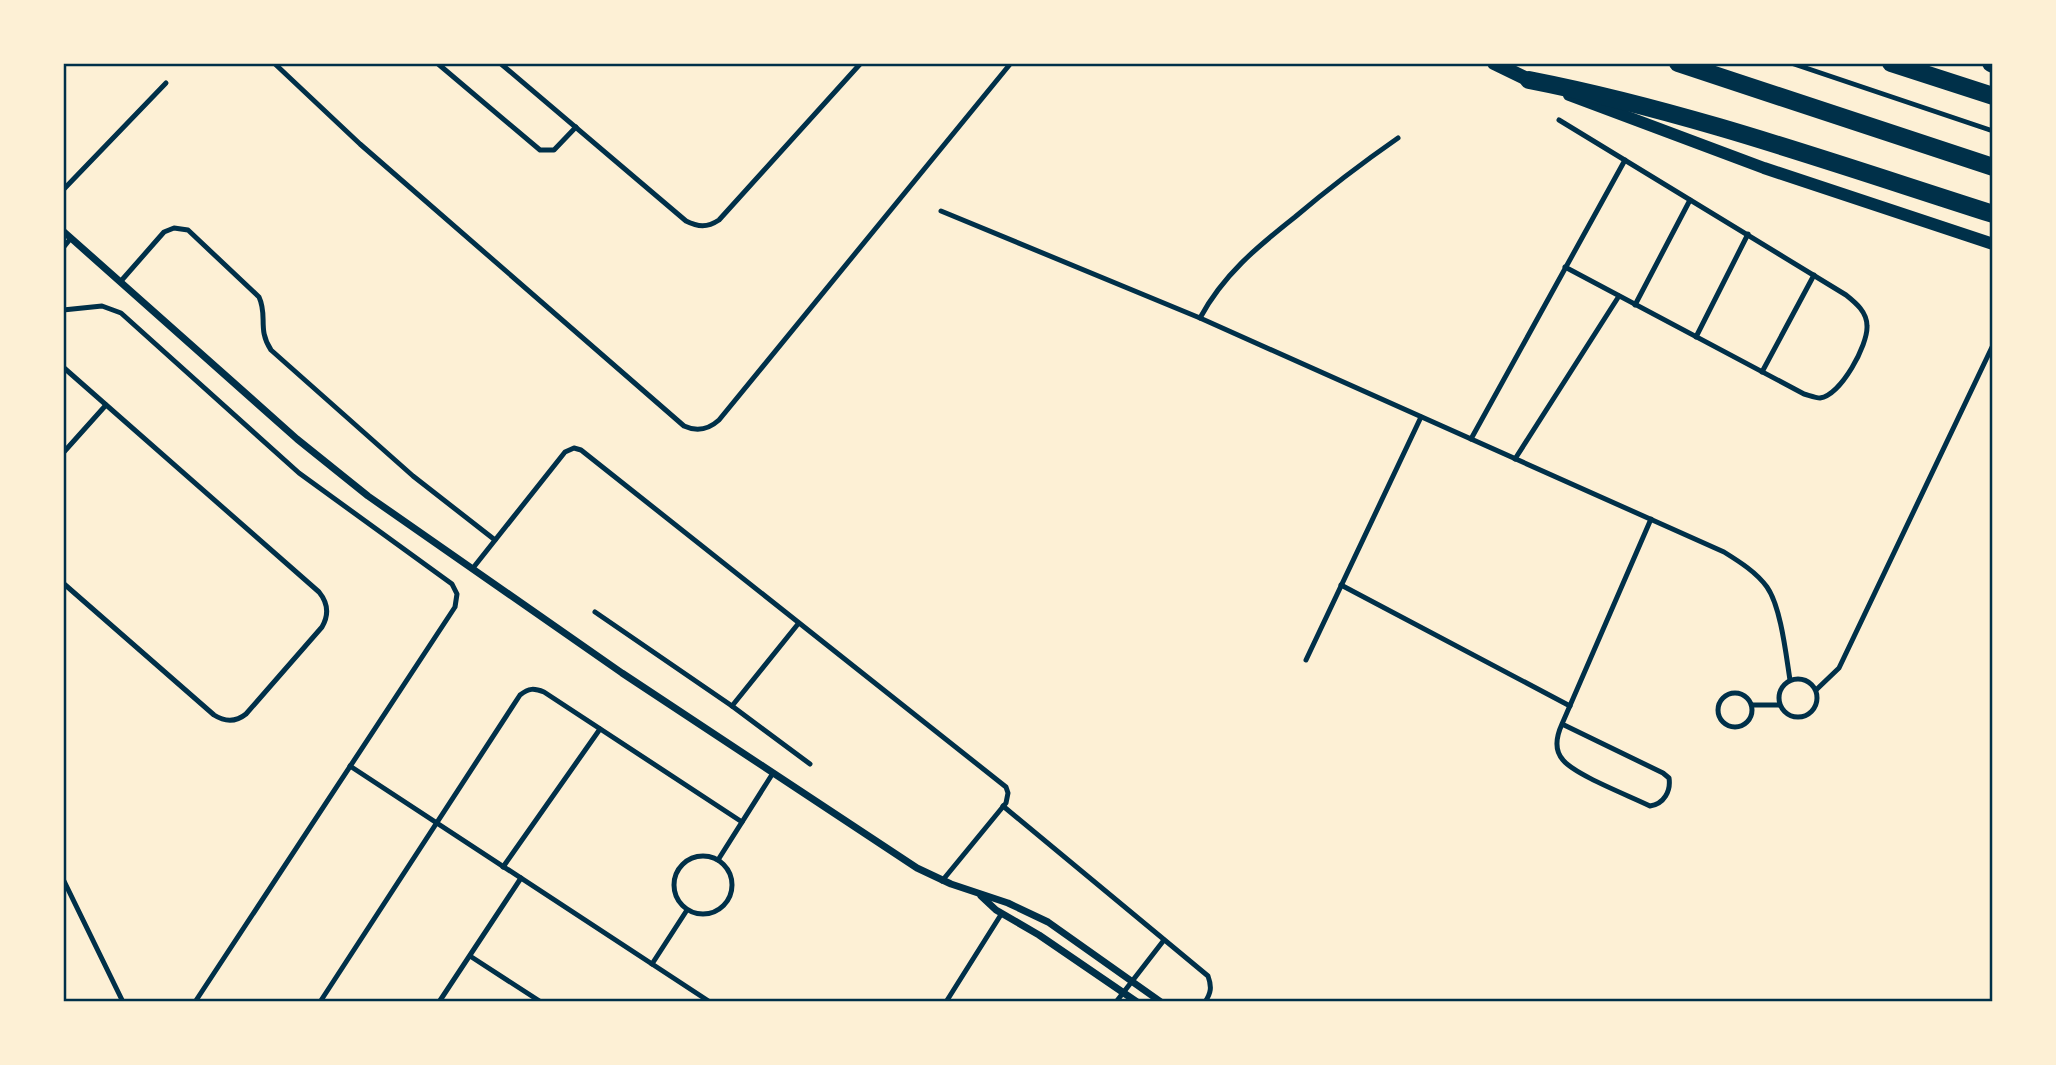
<svg xmlns="http://www.w3.org/2000/svg" width="2056" height="1065" viewBox="0 0 2056 1065" font-family="Georgia,serif">
	<style>
		.lines { fill: none; stroke-linecap: round; stroke-linejoin: round }
		.service { stroke: #003049; stroke-width: 5 }
		.minor { stroke: #003049; stroke-width: 7 }
		.tertiary { stroke: #003049; stroke-width: 12 }
		.secondary { stroke: #003049; stroke-width: 14 }
		.motorway { stroke: #003049; stroke-width: 18 }
		.neatline { fill: none; stroke: #003049; stroke-width: 2.5 }
	</style>
	<rect width="100%" height="100%" fill="#fdf0d5"/>
	<g class="lines">
		<g class="service">
			<path d="M 274,63 L 360,144 L 684,426 C 697,432 708,430 719,420 L 1011,63"/>
			<path d="M 437,63 L 540,150 L 554,150 L 576,127"/>
			<path d="M 500,63 L 686,221 C 698,227 707,228 719,220 L 861,63"/>
			<path d="M 1791,63 L 1993,131"/>
			<path d="M 1559,120 L 1846,295 C 1856,303 1867,312 1867,326 C 1868,345 1841,395 1820,398 C 1816,398 1808,395 1804,394 L 1565,267"/>
			<path d="M 63,190 L 166,83"/>
			<path d="M 941,211 L 1200,318 L 1724,552 C 1740,562 1756,572 1767,587 C 1781,607 1786,655 1790,680"/>
			<path d="M 63,248 L 71,238"/>
			<path d="M 121,281 L 164,232 L 174,228 L 188,230 L 259,297 C 268,316 257,329 271,350 L 413,476 L 495,540"/>
			<path d="M 1635,305 L 1690,200"/>
			<path d="M 63,310 L 102,306 L 121,313 L 299,473 L 452,584 L 457,594 L 455,607 L 195,1002"/>
			<path d="M 1200,318 C 1223,275 1257,247 1295,217 C 1328,189 1362,163 1398,138"/>
			<path d="M 1696,337 L 1748,234"/>
			<path d="M 63,367 L 319,592 C 328,603 329,615 322,627 L 246,714 C 236,722 225,722 214,715 L 63,583"/>
			<path d="M 1762,372 L 1814,275"/>
			<path d="M 1471,439 L 1625,160"/>
			<path d="M 63,453 L 106,405"/>
			<path d="M 1515,459 L 1619,296"/>
			<path d="M 473,568 L 565,452 L 574,448 L 581,450 L 1006,787 L 1008,793 L 1006,803 L 942,881"/>
			<path d="M 1341,585 L 1570,706"/>
			<path d="M 595,612 L 732,706 L 810,764"/>
			<path d="M 1993,632 L 1993,634"/>
			<path d="M 1306,660 L 1421,417"/>
			<circle cx="1798" cy="698" r="19"/>
			<path d="M 1816,690 L 1839,668 L 1993,345"/>
			<circle cx="1735" cy="710" r="17"/>
			<path d="M 1753,705 L 1779,705"/>
			<path d="M 732,706 L 798,624"/>
			<path d="M 1562,724 L 1663,773 L 1669,778 C 1671,791 1664,804 1650,806 C 1630,796 1575,775 1563,760 C 1553,749 1557,735 1562,724 L 1651,519"/>
			<path d="M 350,766 L 710,1002"/>
			<path d="M 1003,806 L 1208,976 C 1212,987 1211,993 1205,1002"/>
			<circle cx="703" cy="885" r="29"/>
			<path d="M 718,860 L 773,773"/>
			<path d="M 503,867 L 600,729"/>
			<path d="M 63,879 L 123,1002"/>
			<path d="M 470,956 L 541,1002"/>
			<path d="M 652,964 L 687,910"/>
			<path d="M 320,1002 L 520,695 C 529,688 534,688 544,692 L 742,822"/>
			<path d="M 439,1002 L 521,878"/>
			<path d="M 946,1002 L 1002,913"/>
			<path d="M 1116,1002 L 1164,940"/>
		</g>
		<g class="minor">
			<path d="M 63,231 L 297,439 L 368,496 L 622,673 L 917,868 L 951,884 L 1008,903 L 1048,922 L 1161,1002"/>
			<path d="M 981,896 L 996,910 L 1039,935 L 1137,1002"/>
		</g>
		<path class="tertiary" d="M 1569,95 L 1764,168 L 1993,244"/>
		<path class="secondary" d="M 1494,63 L 1529,80"/>
		<g class="motorway">
			<path d="M 1678,63 L 1993,167"/>
			<path d="M 1891,63 L 1993,96"/>
			<path d="M 1991,63 L 1993,64"/>
			<path d="M 1529,80 C 1688,111 1839,165 1993,214"/>
		</g>
	</g>
	<rect width="2056" height="1065" fill="none" stroke="#fdf0d5" stroke-width="130"/>
	<rect x="65" y="65" width="1926" height="935" class="neatline"/>
</svg>
